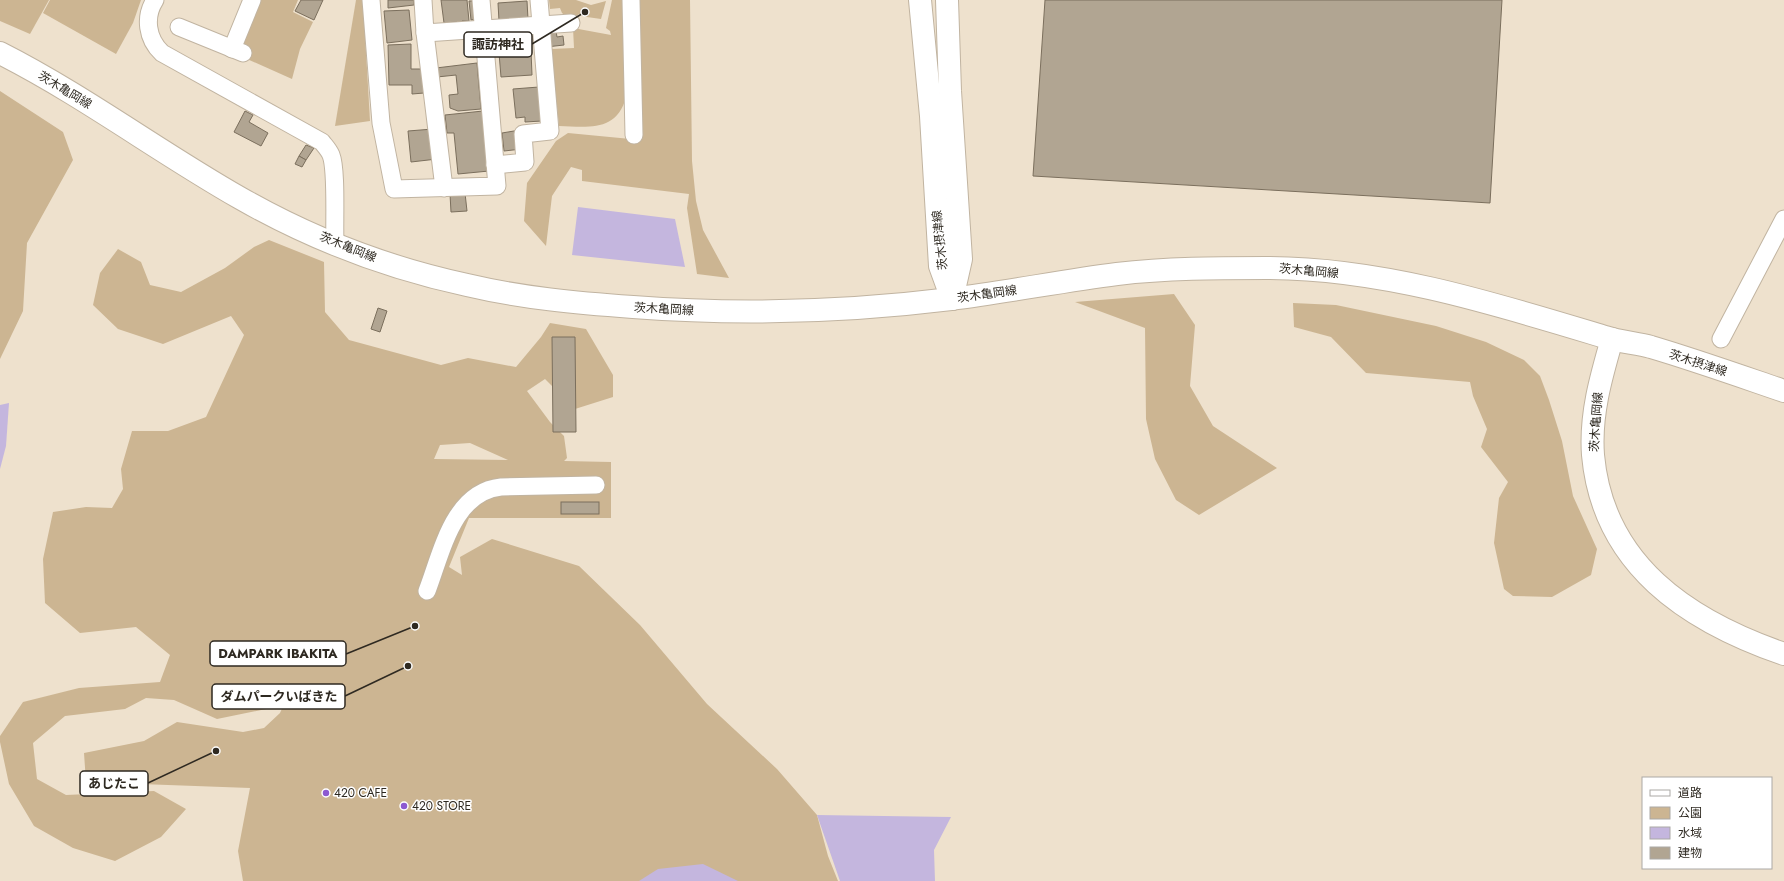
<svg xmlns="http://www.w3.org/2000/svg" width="1784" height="881" viewBox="0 0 1784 881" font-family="Jost,'Noto Sans JP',sans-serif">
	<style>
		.green { fill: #ccb592; fill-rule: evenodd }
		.water { fill: #c4b6de }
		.building { fill: #b1a592; stroke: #7b6f5d }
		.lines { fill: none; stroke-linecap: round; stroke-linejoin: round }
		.street-casing { stroke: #c1b4a1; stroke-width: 19 }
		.primary-casing { stroke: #c1b4a1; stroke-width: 24 }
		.street { stroke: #fff; stroke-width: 17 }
		.primary { stroke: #fff; stroke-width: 22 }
		.poi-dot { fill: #8c59d1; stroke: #fff; stroke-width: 1.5 }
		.labels { text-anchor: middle; stroke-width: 3; stroke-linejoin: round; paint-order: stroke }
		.street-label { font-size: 12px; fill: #2e2921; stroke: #fff }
		.poi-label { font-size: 12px; fill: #2e2921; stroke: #fff; text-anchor: start }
		.leader { fill: none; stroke: #2e2921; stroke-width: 1.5 }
		.callout-dot { fill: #2e2921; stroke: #fff; stroke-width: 1.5 }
		.callout { fill: #fff; stroke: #2e2921; stroke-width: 1.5 }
		.callout-label { font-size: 13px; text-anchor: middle; font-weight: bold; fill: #2e2921 }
	</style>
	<rect width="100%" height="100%" fill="#eee1cd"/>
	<g class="green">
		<path d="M 0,0 L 49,0 L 30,34 L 0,21 Z"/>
		<path d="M 50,0 L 141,0 L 133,23 L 116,54 L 43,13 Z"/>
		<path d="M 258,0 L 298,0 L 293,12 L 313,22 L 300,49 L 292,79 L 247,59 L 242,42 Z"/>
		<path d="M 356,0 L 363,0 L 370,121 L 335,126 Z"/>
		<path d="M 549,0 L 576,0 L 591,5 L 606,1 L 601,19 L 587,17 L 579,14 L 575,17 L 567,17 L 562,13 L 560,8 L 550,9 Z"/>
		<path d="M 612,0 L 627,0 L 626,97 C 617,132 588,127 559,126 L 551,49 L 574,48 L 573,28 L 611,35 L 610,31 L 606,28 Z"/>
		<path d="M 639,0 L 690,0 L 692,161 L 696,201 L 703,230 L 729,278 L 697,274 L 687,208 L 689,194 L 582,181 L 582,170 L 571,167 L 552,196 L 546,246 L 524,221 L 527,183 L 556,141 L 568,133 L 641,140 Z"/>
		<path d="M 0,91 L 63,132 L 73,160 L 27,243 L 23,311 L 0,359 Z"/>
		<path d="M 269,240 L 324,262 L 325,312 L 349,340 L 441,365 L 468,358 L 516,367 L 541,337 L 550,323 L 586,329 L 613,375 L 613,397 L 575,409 L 545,379 L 527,391 L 550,422 L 564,436 L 567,458 L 564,461 L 611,462 L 611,518 L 469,518 L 449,567 L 462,575 L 460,557 L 492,539 L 579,566 L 640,625 L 707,704 L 777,769 L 817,815 L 828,856 L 838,881 L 243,881 L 238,851 L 250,788 L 86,782 L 84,753 L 144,741 L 177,722 L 243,732 L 264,728 L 280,713 L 289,693 L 289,683 L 276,707 L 217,719 L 174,700 L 146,698 L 125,709 L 65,716 L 33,743 L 37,779 L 66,795 L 154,791 L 186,809 L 161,837 L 115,861 L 73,848 L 34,826 L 9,784 L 0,742 L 0,736 L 23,702 L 79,688 L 160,682 L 170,655 L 136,627 L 80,633 L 45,603 L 43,559 L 53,512 L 86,507 L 112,508 L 123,489 L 121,469 L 132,431 L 168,431 L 206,417 L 244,335 L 231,316 L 163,344 L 118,329 L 93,305 L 100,273 L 118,249 L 141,262 L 150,285 L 181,292 L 225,268 L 254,247 ZM 470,443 L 508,460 L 434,459 L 440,445 Z"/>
		<path d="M 1174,294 L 1195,325 L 1190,386 L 1213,426 L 1277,468 L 1199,515 L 1176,500 L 1155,459 L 1146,419 L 1145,328 L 1075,302 Z"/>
		<path d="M 1293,303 L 1336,305 L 1436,326 L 1486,342 L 1524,360 L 1540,376 L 1549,400 L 1562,441 L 1573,496 L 1597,549 L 1591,575 L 1552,597 L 1513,596 L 1504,589 L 1494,543 L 1499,498 L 1508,482 L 1481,447 L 1487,429 L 1473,396 L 1470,382 L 1366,373 L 1331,337 L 1294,327 Z"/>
	</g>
	<g class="water">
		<path d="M 578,207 L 675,219 L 685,267 L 572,255 Z"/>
		<path d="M 9,403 L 6,446 L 0,469 L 0,405 Z"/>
		<path d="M 817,815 L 951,817 L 934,850 L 935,881 L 840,881 Z"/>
		<path d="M 703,864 L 738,881 L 639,881 L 658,869 Z"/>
	</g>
	<g class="building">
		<path d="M 301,0 L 323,0 L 314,20 L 295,11 Z"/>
		<path d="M 388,0 L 414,0 L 414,5 L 388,8 Z"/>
		<path d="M 441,0 L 467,0 L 469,21 L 462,21 L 462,24 L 458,25 L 457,22 L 444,23 Z"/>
		<path d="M 1045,0 L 1502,0 L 1490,203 L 1033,176 Z"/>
		<path d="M 469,1 L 474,1 L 476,19 L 471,20 Z"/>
		<path d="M 527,1 L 528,19 L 499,21 L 498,3 Z"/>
		<path d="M 409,10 L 412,40 L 387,43 L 384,11 Z"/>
		<path d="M 556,31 L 557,37 L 563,36 L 564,45 L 546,47 L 544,32 Z"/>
		<path d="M 411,44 L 411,69 L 424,69 L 424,93 L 412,94 L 412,85 L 389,85 L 388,45 Z"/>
		<path d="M 531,51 L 532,75 L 501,77 L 499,53 Z"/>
		<path d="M 477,63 L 481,109 L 458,111 L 450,108 L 449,95 L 458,94 L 456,75 L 437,77 L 436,68 Z"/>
		<path d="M 539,87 L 542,121 L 525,122 L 525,117 L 516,118 L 513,89 Z"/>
		<path d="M 245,111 L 253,115 L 249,122 L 268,133 L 261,146 L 234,132 Z"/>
		<path d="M 483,111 L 489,171 L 458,174 L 454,133 L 447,133 L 445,115 Z"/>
		<path d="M 433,129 L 437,159 L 411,162 L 408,131 Z"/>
		<path d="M 520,130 L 522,149 L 504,151 L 502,133 Z"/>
		<path d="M 306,145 L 314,148 L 306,160 L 299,156 Z"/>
		<path d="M 299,156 L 306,160 L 302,167 L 295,164 Z"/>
		<path d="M 465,193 L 467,211 L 451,212 L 450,194 Z"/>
		<path d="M 378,308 L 387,311 L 380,332 L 371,329 Z"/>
		<path d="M 552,337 L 575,337 L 576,432 L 553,432 Z"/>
		<rect x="561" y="502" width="38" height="12"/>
	</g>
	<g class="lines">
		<defs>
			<g id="street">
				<path d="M 155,0 C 144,17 147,39 162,53 L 322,142 C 325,146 329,150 331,155 C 337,170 334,223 335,243"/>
				<path d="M 371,0 L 381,123 L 394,189 L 497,186 L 481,0"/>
				<path d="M 423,0 L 425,33 L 571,23"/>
				<path d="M 631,0 L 634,135"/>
				<path d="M 179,27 L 243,53"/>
				<path d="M 425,33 L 444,188"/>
				<path d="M 232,49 L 252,0"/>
				<path d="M 495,165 L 525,162 L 523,134 L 550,131 L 539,0"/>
				<path d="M 1721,339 L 1784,219"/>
				<path d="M 427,591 C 442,552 453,492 501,487 L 596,485"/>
			</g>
			<g id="primary">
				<path d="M 920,0 L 931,116 L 940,266 L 952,299"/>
				<path d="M 947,0 L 950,91 L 961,259 L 952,299"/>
				<path d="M 0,53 C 83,95 159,152 240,198 C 310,238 388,268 467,285 C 522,298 577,303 633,307 C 739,315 846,312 951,299 C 1007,292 1062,281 1117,274 C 1167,268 1217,268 1267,268 C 1382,268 1496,304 1605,337 C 1620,342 1636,343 1651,347 C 1695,360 1740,376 1784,391"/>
				<path d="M 1612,339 C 1601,377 1590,415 1593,455 C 1603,565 1688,621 1784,654"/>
			</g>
		</defs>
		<use href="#street" class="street-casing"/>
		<use href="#primary" class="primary-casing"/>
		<use href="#street" class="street"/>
		<use href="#primary" class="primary"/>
	</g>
	<g class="poi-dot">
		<circle cx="326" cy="793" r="4"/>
		<circle cx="404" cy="806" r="4"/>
	</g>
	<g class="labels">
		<g class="street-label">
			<text transform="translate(65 90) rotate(31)" y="4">茨木亀岡線</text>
			<text transform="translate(940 240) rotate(-96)" y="4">茨木摂津線</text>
			<text transform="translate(348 247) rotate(22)" y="4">茨木亀岡線</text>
			<text transform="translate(1309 271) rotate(5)" y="4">茨木亀岡線</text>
			<text transform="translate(987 294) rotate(-8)" y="4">茨木亀岡線</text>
			<text transform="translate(664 309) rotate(3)" y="4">茨木亀岡線</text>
			<text transform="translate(1698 363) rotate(18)" y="4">茨木摂津線</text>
			<text transform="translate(1596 422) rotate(-86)" y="4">茨木亀岡線</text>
		</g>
		<g class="poi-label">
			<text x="334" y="797">420 CAFE</text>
			<text x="412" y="810">420 STORE</text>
		</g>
	</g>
	<path class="leader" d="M585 12L532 44M415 626L346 654M408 666L345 696M216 751L148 783"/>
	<g class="callout-dot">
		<circle cx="585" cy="12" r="4"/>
		<circle cx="415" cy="626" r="4"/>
		<circle cx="408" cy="666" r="4"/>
		<circle cx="216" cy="751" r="4"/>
	</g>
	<g class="callout">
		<rect x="464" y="32" width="68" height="25" rx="4"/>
		<rect x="210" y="641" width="136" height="25" rx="4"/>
		<rect x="212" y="684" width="133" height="25" rx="4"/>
		<rect x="80" y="771" width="68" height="25" rx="4"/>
	</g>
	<g class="callout-label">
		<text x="498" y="49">諏訪神社</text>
		<text x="278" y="658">DAMPARK IBAKITA</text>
		<text x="279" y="701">ダムパークいばきた</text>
		<text x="114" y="788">あじたこ</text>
	</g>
	<rect x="1642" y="777" width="130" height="92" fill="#ffffff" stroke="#aba9a6"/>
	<rect x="1650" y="790" width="20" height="6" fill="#ffffff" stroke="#aba9a6"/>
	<text x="1678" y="797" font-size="12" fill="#2e2921">道路</text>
	<rect x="1650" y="807" width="20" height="12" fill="#ccb592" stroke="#aba9a6"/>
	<text x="1678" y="817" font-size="12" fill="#2e2921">公園</text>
	<rect x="1650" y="827" width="20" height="12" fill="#c4b6de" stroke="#aba9a6"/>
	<text x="1678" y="837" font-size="12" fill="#2e2921">水域</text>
	<rect x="1650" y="847" width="20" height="12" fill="#b1a592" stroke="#aba9a6"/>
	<text x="1678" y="857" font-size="12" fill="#2e2921">建物</text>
</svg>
